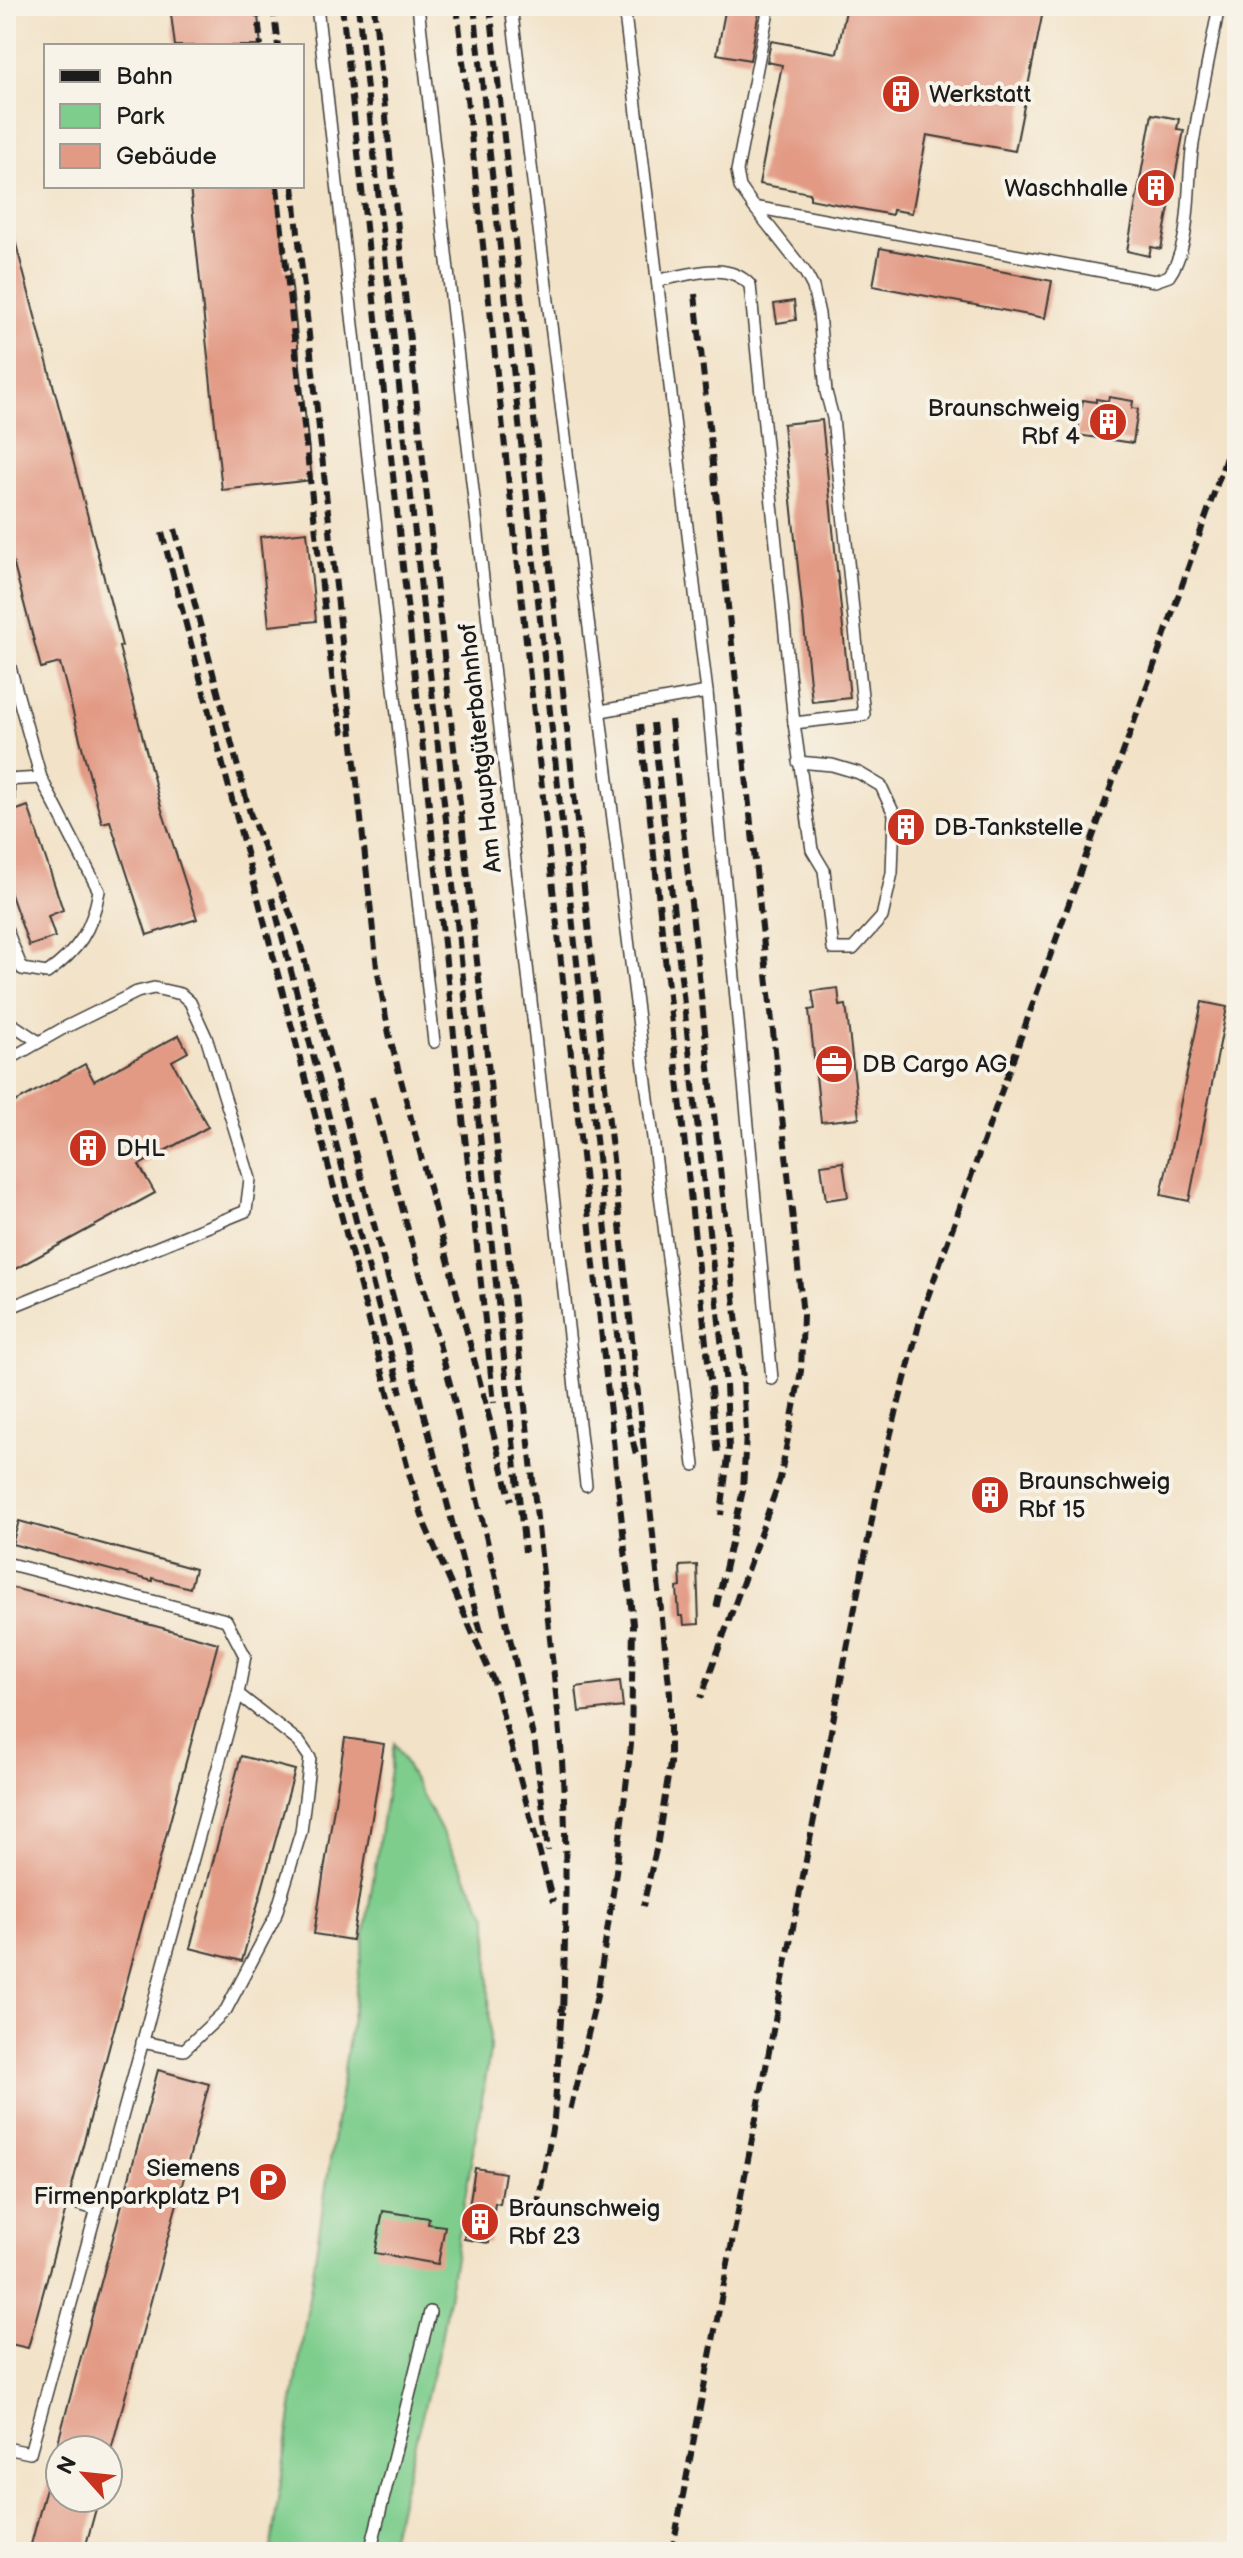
<svg xmlns="http://www.w3.org/2000/svg" width="1243" height="2558" viewBox="0 0 1243 2558" font-family="'Balsamiq Sans',sans-serif">
	<style>
		.green { fill: #7ecd8d; stroke: #4d7454; stroke-width: 2 }
		.building { fill: #e29a84 }
		.lines { fill: none; stroke-linecap: round; stroke-linejoin: round }
		.lane-casing { stroke: #3c3a36; stroke-width: 14 }
		.lane { stroke: #fff; stroke-width: 11 }
		.rail { stroke: #1c1c1c; stroke-width: 6; stroke-dasharray: 12 6; stroke-linecap: butt }
		.labels { text-anchor: middle; stroke-width: 8; stroke-linejoin: round; paint-order: stroke }
		.poi-label { font-size: 24px; fill: #1c1c1c; stroke: #f7f3e8; text-anchor: start }
		.street-label { font-size: 24px; fill: #1c1c1c; stroke: #f7f3e8 }
	</style>
	<rect width="100%" height="100%" fill="#f7f3e8"/>
	<filter id="ink" filterUnits="userSpaceOnUse"><feTurbulence type="fractalNoise" baseFrequency=".0125" numOctaves="2"/><feDisplacementMap in="SourceGraphic" scale="16" xChannelSelector="R" yChannelSelector="G"/><feConvolveMatrix kernelMatrix="1 2 1 2 8 2 1 2 1" color-interpolation-filters="sRGB"/></filter>
	<filter id="wash" filterUnits="userSpaceOnUse"><feTurbulence type="fractalNoise" baseFrequency=".006" numOctaves="4" result="noise"/><feDisplacementMap in="SourceGraphic" scale="32" xChannelSelector="R" yChannelSelector="G"/><feGaussianBlur stdDeviation="1.8" result="paint"/><feColorMatrix in="noise" values="0 0 0 0 0 0 0 0 0 0 0 0 0 0 0 0 0 1.4 0 .05"/><feComposite in="paint" operator="in"/></filter>
	<g filter="url(#wash)">
		<rect width="100%" height="100%" fill="#f2e2c7"/>
		<path class="green" d="M 394,1743 L 488,1917 L 490,2052 L 440,2345 L 387,2552 L 270,2552 Z"/>
		<g id="blocks">
			<g class="building">
				<path d="M 170,6 L 257,6 L 261,46 L 175,46 Z"/>
				<path d="M 726,6 L 760,6 L 750,60 L 717,54 Z"/>
				<path d="M 847,6 L 1044,6 L 1015,151 L 927,135 L 912,213 L 893,210 L 892,215 L 810,199 L 810,193 L 759,184 L 782,65 L 767,62 L 771,41 L 837,53 Z"/>
				<path d="M 1152,114 L 1179,119 L 1177,129 L 1184,130 L 1161,249 L 1151,247 L 1149,256 L 1127,251 Z"/>
				<path d="M 190,186 L 276,186 L 285,270 L 290,269 L 312,480 L 222,490 Z"/>
				<path d="M 12,229 L 122,646 L 119,647 L 161,807 L 197,919 L 147,935 L 110,821 L 102,823 L 60,663 L 41,668 L 6,535 L 6,230 Z"/>
				<path d="M 880,248 L 1052,281 L 1045,318 L 873,286 Z"/>
				<path d="M 794,301 L 796,320 L 777,323 L 774,304 Z"/>
				<path d="M 1109,397 L 1133,401 L 1132,408 L 1138,409 L 1133,443 L 1077,435 L 1083,400 L 1096,402 L 1096,399 L 1108,401 Z"/>
				<path d="M 822,420 L 850,698 L 812,702 L 783,424 Z"/>
				<path d="M 307,532 L 316,621 L 269,626 L 260,537 Z"/>
				<path d="M 28,806 L 63,910 L 48,916 L 55,937 L 29,946 L 6,880 L 6,814 Z"/>
				<path d="M 838,988 L 840,1006 L 846,1005 L 859,1118 L 821,1122 L 809,1010 L 815,1009 L 812,991 Z"/>
				<path d="M 1202,1002 L 1227,1007 L 1189,1201 L 1161,1195 Z"/>
				<path d="M 179,1035 L 188,1052 L 172,1061 L 208,1127 L 139,1165 L 155,1193 L 6,1274 L 6,1107 L 85,1064 L 94,1081 Z"/>
				<path d="M 843,1162 L 848,1197 L 826,1200 L 821,1165 Z"/>
				<path d="M 19,1521 L 195,1569 L 190,1588 L 152,1578 L 152,1581 L 12,1544 Z"/>
				<path d="M 697,1565 L 699,1624 L 684,1625 L 683,1616 L 679,1616 L 677,1588 L 681,1587 L 680,1566 Z"/>
				<path d="M 6,1586 L 218,1643 L 70,2193 L 63,2194 L 60,2199 L 61,2206 L 66,2209 L 28,2348 L 6,2343 Z"/>
				<path d="M 620,1681 L 623,1707 L 579,1712 L 576,1687 Z"/>
				<path d="M 345,1738 L 384,1744 L 352,1940 L 314,1934 Z"/>
				<path d="M 241,1756 L 295,1770 L 242,1961 L 190,1948 Z"/>
				<path d="M 158,2070 L 209,2084 L 111,2450 L 56,2450 Z"/>
				<path d="M 475,2168 L 505,2173 L 500,2204 L 495,2203 L 489,2243 L 464,2239 Z"/>
				<path d="M 383,2211 L 429,2218 L 428,2224 L 445,2226 L 438,2264 L 375,2253 Z"/>
				<path d="M 54,2458 L 60,2459 L 60,2498 L 99,2498 L 84,2552 L 29,2552 Z"/>
			</g>
		</g>
	</g>
	<g filter="url(#ink)">
		<use href="#blocks" fill-opacity="0" stroke="#3c3a36" stroke-width="2"/>
		<g class="lines">
			<defs>
				<g id="lane">
					<path d="M 317,6 L 434,1042"/>
					<path d="M 418,6 L 586,1485"/>
					<path d="M 511,6 L 694,1465"/>
					<path d="M 624,6 L 707,692 L 772,1379"/>
					<path d="M 769,6 L 737,171 L 740,187 L 754,207 L 1155,281 L 1169,276 C 1192,244 1187,188 1192,151 C 1199,102 1210,54 1219,6"/>
					<path d="M 754,207 L 805,272 L 813,287 L 819,314 L 826,392 L 833,418 L 864,715 L 794,723"/>
					<path d="M 659,280 C 689,275 727,260 750,285 L 794,723 L 812,850 L 824,870 L 833,949 L 853,949 L 882,917 L 892,873 L 894,814 L 881,786 L 859,773 L 832,765 L 798,762"/>
					<path d="M 6,653 L 41,778 L 99,891 C 92,930 78,951 47,973 L 22,969 L 6,928"/>
					<path d="M 601,711 L 707,692"/>
					<path d="M 6,780 L 41,778"/>
					<path d="M 6,804 L 9,802 L 8,780"/>
					<path d="M 6,1020 L 39,1042"/>
					<path d="M 6,1061 L 62,1029 L 137,992 L 154,988 L 181,994 L 190,1002 L 206,1037 L 250,1179 L 246,1211 L 6,1309"/>
					<path d="M 6,1563 L 226,1620 L 245,1656 L 238,1694 L 30,2453 L 6,2448"/>
					<path d="M 142,2042 L 184,2050 L 226,2010 L 275,1917 L 301,1832 L 310,1758 L 299,1742 L 238,1694"/>
					<path d="M 68,2201 L 95,2209"/>
					<path d="M 370,2552 L 430,2312"/>
				</g>
			</defs>
			<use href="#lane" class="lane-casing"/>
			<use href="#lane" class="lane"/>
			<g class="rail">
				<path d="M 257,6 L 261,46"/>
				<path d="M 273,6 L 278,46"/>
				<path d="M 342,6 L 494,1403"/>
				<path d="M 358,6 L 525,1552"/>
				<path d="M 374,6 L 559,1722 C 568,1820 566,1917 563,2015"/>
				<path d="M 457,6 L 633,1624 L 631,1744 L 615,1880 L 597,1996 L 570,2111"/>
				<path d="M 474,6 L 624,1399"/>
				<path d="M 490,6 L 670,1694 L 670,1764 L 658,1841 L 643,1906"/>
				<path d="M 277,186 L 334,693 L 344,737"/>
				<path d="M 293,186 L 377,968 L 389,1034 L 511,1501"/>
				<path d="M 695,294 L 803,1315 L 801,1371 L 780,1479 L 701,1698"/>
				<path d="M 175,529 L 250,813 L 297,931 L 482,1636"/>
				<path d="M 162,533 L 409,1473 L 425,1525 L 494,1682 L 553,1902"/>
				<path d="M 671,720 L 743,1379 L 746,1433 L 743,1490 L 716,1609"/>
				<path d="M 653,723 L 726,1385 L 729,1448 L 721,1515"/>
				<path d="M 640,724 L 718,1455"/>
				<path d="M 272,898 L 401,1393"/>
				<path d="M 372,1097 L 453,1395 L 535,1745 L 548,1851"/>
				<path d="M 621,1389 L 637,1459"/>
				<path d="M 537,2208 L 554,2119 L 562,2006"/>
				<path d="M 672,2552 L 882,1468 L 922,1313 L 1148,683 L 1221,473 L 1237,422"/>
			</g>
		</g>
	</g>
	<defs>
		<symbol id="building-disc" viewBox="-11 -11 22 22"><circle r="9.5" fill="#c8321e" stroke="#f7f3e8"/><path d="M-4-6H4V6H1V3H-1V6H-4ZM-2.5-4.3h1.7v1.8h-1.7ZM.8-4.3h1.7v1.8H.8ZM-2.5-1h1.7V.8h-1.7ZM.8-1h1.7V.8H.8Z" fill="#fff"/></symbol>
		<symbol id="office-disc" viewBox="-11 -11 22 22"><circle r="9.5" fill="#c8321e" stroke="#f7f3e8"/><path d="M-6-3h4V-5.5h4V-3h4V5H-6ZM-1-4.5V-3h2v-1.5ZM-6 0V1H6V0Z" fill="#fff"/></symbol>
		<symbol id="parking-disc" viewBox="-11 -11 22 22"><circle r="9.5" fill="#c8321e" stroke="#f7f3e8"/><path d="M-3.5-5.5H1a3.5 3.5 0 0 1 0 7H-1V5.5H-3.5ZM-1-3.4V-.6H.8a1.4 1.4 0 0 0 0-2.8Z" fill="#fff"/></symbol>
	</defs>
	<g fill-rule="evenodd">
		<use href="#building-disc" x="879" y="72" width="44" height="44"/>
		<use href="#building-disc" x="1134" y="166" width="44" height="44"/>
		<use href="#building-disc" x="1086" y="400" width="44" height="44"/>
		<use href="#building-disc" x="884" y="805" width="44" height="44"/>
		<use href="#office-disc" x="812" y="1042" width="44" height="44"/>
		<use href="#building-disc" x="66" y="1126" width="44" height="44"/>
		<use href="#building-disc" x="968" y="1473" width="44" height="44"/>
		<use href="#parking-disc" x="246" y="2160" width="44" height="44"/>
		<use href="#building-disc" x="458" y="2200" width="44" height="44"/>
	</g>
	<g class="labels">
		<g class="poi-label">
			<text x="929" y="102">Werkstatt</text>
			<text x="1128" y="196" text-anchor="end">Waschhalle</text>
			<text x="1080" y="416" text-anchor="end">Braunschweig<tspan x="1080" dy="28">Rbf 4</tspan></text>
			<text x="934" y="835">DB-Tankstelle</text>
			<text x="862" y="1072">DB Cargo AG</text>
			<text x="116" y="1156">DHL</text>
			<text x="1018" y="1489">Braunschweig<tspan x="1018" dy="28">Rbf 15</tspan></text>
			<text x="240" y="2176" text-anchor="end">Siemens<tspan x="240" dy="28">Firmenparkplatz P1</tspan></text>
			<text x="508" y="2216">Braunschweig<tspan x="508" dy="28">Rbf 23</tspan></text>
		</g>
		<g class="street-label">
			<text transform="translate(480 748) rotate(-96)" y="8">Am Hauptgüterbahnhof</text>
		</g>
	</g>
	<rect width="1243" height="2558" fill="none" stroke="#f7f3e8" stroke-width="32"/>
	<rect x="44" y="44" width="260" height="144" fill="#f7f3e8" stroke="#9f9d96" stroke-width="2"/>
	<rect x="60" y="70" width="40" height="12" fill="#1c1c1c" stroke="#9f9d96" stroke-width="2"/>
	<text x="116" y="84" font-size="24" fill="#1c1c1c">Bahn</text>
	<rect x="60" y="104" width="40" height="24" fill="#7ecd8d" stroke="#9f9d96" stroke-width="2"/>
	<text x="116" y="124" font-size="24" fill="#1c1c1c">Park</text>
	<rect x="60" y="144" width="40" height="24" fill="#e29a84" stroke="#9f9d96" stroke-width="2"/>
	<text x="116" y="164" font-size="24" fill="#1c1c1c">Gebäude</text>
	<g transform="translate(84 2474) rotate(297)"><circle r="38" fill="#f7f3e8" stroke="#9f9d96" stroke-width="2"/>
	<path d="M0-6L14 30L0 20L-14 30Z" fill="#c8321e"/>
	<text y="-12" font-size="22" font-weight="bold" text-anchor="middle" fill="#1c1c1c">N</text>
	</g>
</svg>
